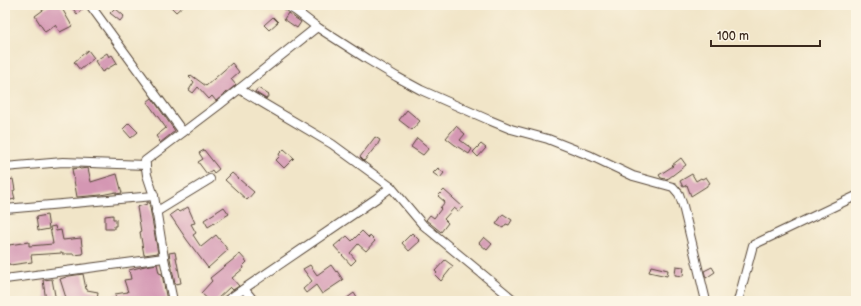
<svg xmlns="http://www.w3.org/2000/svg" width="861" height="306" viewBox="0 0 861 306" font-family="'Balsamiq Sans',sans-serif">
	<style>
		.building { fill: #d497b3 }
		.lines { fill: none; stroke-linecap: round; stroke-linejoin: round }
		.minor-casing { stroke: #564638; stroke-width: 10 }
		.minor { stroke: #fff; stroke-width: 8 }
	</style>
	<rect width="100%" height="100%" fill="#fcf5e5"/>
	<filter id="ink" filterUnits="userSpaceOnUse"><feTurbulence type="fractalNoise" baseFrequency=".025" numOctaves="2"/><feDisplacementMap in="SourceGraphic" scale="8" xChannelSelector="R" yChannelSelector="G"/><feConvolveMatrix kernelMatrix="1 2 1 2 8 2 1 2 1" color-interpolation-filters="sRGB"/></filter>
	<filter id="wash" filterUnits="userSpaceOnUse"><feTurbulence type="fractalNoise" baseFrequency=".012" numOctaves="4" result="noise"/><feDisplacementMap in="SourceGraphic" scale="16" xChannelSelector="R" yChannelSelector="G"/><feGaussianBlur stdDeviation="0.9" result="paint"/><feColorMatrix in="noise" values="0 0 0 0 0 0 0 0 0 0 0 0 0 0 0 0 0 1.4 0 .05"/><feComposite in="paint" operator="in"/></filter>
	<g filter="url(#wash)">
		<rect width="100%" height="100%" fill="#f1e5c8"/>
		<g id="blocks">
			<g class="building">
				<path d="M 50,5 L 60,5 L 72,26 L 60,32 L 55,25 L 45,32 L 35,16 Z"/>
				<path d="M 70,5 L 85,5 L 85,7 L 77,14 Z"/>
				<path d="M 169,5 L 184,5 L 176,12 Z"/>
				<path d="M 115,8 L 124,16 L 120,21 L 110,13 Z"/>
				<path d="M 288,13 L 301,22 L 297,28 L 284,19 Z"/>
				<path d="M 273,17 L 278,22 L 269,30 L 264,25 Z"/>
				<path d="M 88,50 L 94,58 L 80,70 L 74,62 Z"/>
				<path d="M 107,53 L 109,57 L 112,55 L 117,63 L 102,72 L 95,61 Z"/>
				<path d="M 232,63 L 239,72 L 231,79 L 236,85 L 216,101 L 212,96 L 209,99 L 198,87 L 193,93 L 189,90 L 194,82 L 189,77 L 191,75 L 206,86 Z"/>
				<path d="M 258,88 L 269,95 L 266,99 L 255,92 Z"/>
				<path d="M 152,98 L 175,131 L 160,143 L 158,141 L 159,140 L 156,136 L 166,128 L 147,102 Z"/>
				<path d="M 407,110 L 420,121 L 412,130 L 399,120 Z"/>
				<path d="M 129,123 L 138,132 L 131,138 L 123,129 Z"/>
				<path d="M 456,126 L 465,134 L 460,140 L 472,149 L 469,154 L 455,145 L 446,138 Z"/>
				<path d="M 375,137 L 380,140 L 377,146 L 376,146 L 364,161 L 360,157 Z"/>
				<path d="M 417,138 L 429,148 L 423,155 L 411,147 Z"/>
				<path d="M 481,144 L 486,148 L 478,157 L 473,152 Z"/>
				<path d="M 284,149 L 294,158 L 284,168 L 276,160 L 280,156 L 279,154 Z"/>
				<path d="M 204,150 L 219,169 L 214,173 L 212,170 L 207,174 L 198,162 L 203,159 L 199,153 Z"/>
				<path d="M 681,158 L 686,165 L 669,178 L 666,179 L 661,178 L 659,175 L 673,166 L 672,165 Z"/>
				<path d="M 79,168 L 80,169 L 88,168 L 91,182 L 117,174 L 122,193 L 116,194 L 116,192 L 101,195 L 77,197 L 72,169 Z"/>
				<path d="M 438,168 L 444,173 L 440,178 L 433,173 Z"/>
				<path d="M 232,173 L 254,192 L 247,200 L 225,180 Z"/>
				<path d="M 692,174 L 696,181 L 701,178 L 702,179 L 706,177 L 710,183 L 707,185 L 707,186 L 691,196 L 687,185 L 683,187 L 680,181 Z"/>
				<path d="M 13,179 L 15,190 L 13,191 L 15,199 L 6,201 L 5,195 L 5,181 Z"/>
				<path d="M 444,190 L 463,207 L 458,211 L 454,208 L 444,219 L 448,223 L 441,232 L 426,220 L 430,215 L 434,218 L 441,209 L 440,208 L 445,202 L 438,196 Z"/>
				<path d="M 147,202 L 149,202 L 158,253 L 144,255 L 140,232 L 141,232 L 137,207 L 147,204 Z"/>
				<path d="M 188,207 L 195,223 L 191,224 L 196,233 L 193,235 L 201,247 L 216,235 L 228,250 L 208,268 L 187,240 L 170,215 L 177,210 L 179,212 Z"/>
				<path d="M 224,207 L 229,214 L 208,227 L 204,220 Z"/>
				<path d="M 503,214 L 512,220 L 509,225 L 506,224 L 503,228 L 496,224 Z"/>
				<path d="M 47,215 L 49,229 L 38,231 L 36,217 Z"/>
				<path d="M 113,215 L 113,219 L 116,219 L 116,226 L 114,226 L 114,229 L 105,229 L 105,216 Z"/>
				<path d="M 55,226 L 56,231 L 61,230 L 63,240 L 81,238 L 83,254 L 74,255 L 74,254 L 62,254 L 62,253 L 31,255 L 32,262 L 10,265 L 10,264 L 5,264 L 5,247 L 9,246 L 9,245 L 29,242 L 29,246 L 53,244 L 50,227 Z"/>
				<path d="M 362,231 L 369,238 L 370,236 L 375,241 L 366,251 L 358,244 L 350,253 L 356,260 L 351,265 L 334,246 L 340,241 L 340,242 L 347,236 L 352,241 Z"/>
				<path d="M 412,233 L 420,241 L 409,251 L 402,243 Z"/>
				<path d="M 484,237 L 492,244 L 487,250 L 479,243 Z"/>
				<path d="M 175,252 L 181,283 L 175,284 L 169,253 Z"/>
				<path d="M 240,254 L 247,262 L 243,266 L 244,268 L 232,278 L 239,286 L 233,290 L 230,287 L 215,301 L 210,301 L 201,293 L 212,281 L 210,278 Z"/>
				<path d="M 445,260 L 453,266 L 441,281 L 435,275 L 437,273 L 435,271 Z"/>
				<path d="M 157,264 L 159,273 L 162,274 L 167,301 L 116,301 L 115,294 L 128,292 L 124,280 L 131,279 L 129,270 L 145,266 Z"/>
				<path d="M 310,265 L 317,275 L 331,265 L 336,272 L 337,271 L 343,280 L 322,294 L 316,285 L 306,293 L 303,289 L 312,281 L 303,269 Z"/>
				<path d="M 651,266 L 668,270 L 667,276 L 649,272 Z"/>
				<path d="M 676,266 L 684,267 L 683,276 L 675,275 Z"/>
				<path d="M 712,267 L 715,272 L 706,278 L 704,271 Z"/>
				<path d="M 83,274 L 86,289 L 87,289 L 87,290 L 98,292 L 97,301 L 67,301 L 60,279 L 69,276 Z"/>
				<path d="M 52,279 L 56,301 L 46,301 L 43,280 Z"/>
				<path d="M 354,293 L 359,301 L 343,301 Z"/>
			</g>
		</g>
	</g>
	<g filter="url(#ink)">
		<use href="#blocks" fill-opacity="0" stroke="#564638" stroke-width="1"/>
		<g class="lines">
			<defs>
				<g id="minor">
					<path d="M 90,5 L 183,132"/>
					<path d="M 286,5 L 296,11 L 317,27 L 367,59 L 397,77 L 421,90 L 489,120 L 511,129 L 548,139 L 591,156 L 633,176 L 673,187 L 679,194 L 683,206 L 706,301"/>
					<path d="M 239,89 L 332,144 L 391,187"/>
					<path d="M 5,167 L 63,162 L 146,165"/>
					<path d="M 5,209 L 154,196"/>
					<path d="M 156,212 L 210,179"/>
					<path d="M 5,279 L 164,258"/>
					<path d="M 244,289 L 254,301"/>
					<path d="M 173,301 L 164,258 L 154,196 L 147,175 L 145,161 L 219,105 L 317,27"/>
					<path d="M 226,301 L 377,198 L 391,187 L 423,225 L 515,301"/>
					<path d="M 738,301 L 753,245 L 856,196"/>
				</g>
			</defs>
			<use href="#minor" class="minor-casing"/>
			<use href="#minor" class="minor"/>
		</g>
	</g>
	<rect width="861" height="306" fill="none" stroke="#fcf5e5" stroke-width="20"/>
	<path d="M711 40v6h109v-6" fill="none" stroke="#3b2a1e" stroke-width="2"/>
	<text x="717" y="40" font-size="12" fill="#3b2a1e" stroke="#fcf5e5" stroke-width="3" paint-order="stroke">100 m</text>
</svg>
